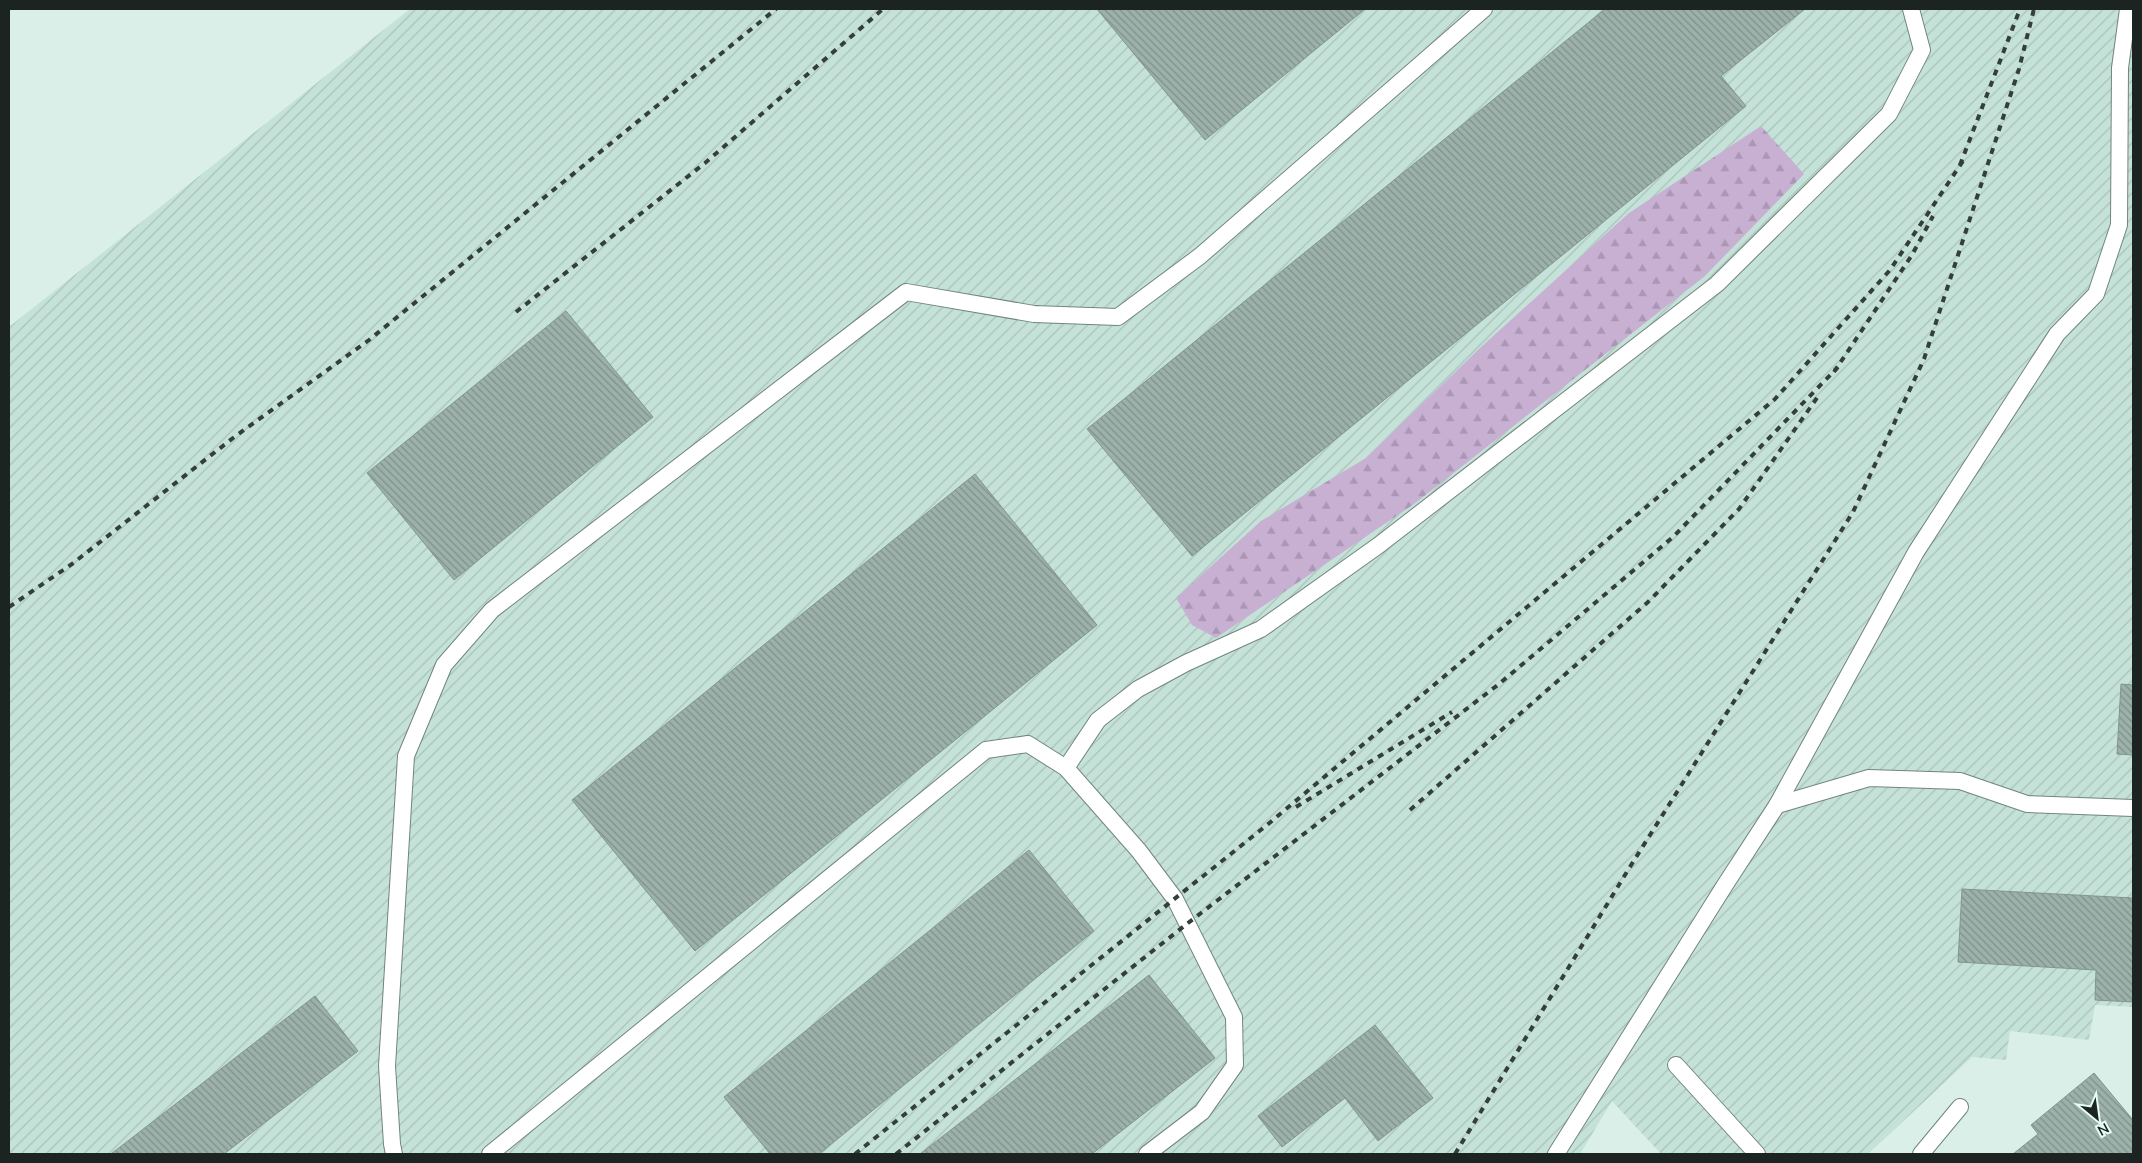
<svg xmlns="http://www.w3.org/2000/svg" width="2142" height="1163" viewBox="0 0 2142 1163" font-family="Mulish,sans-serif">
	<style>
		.industrial { fill: url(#industrial-furrows) }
		.forest { fill: url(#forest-firs) }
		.building { fill: url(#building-back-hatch); stroke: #81958f }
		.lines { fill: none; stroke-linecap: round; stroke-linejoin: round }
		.lane-casing { stroke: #71857f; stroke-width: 18 }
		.lane { stroke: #fff; stroke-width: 16 }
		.rail { stroke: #343e3b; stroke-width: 4; stroke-dasharray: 6 6; stroke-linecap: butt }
	</style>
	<defs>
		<pattern id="industrial-furrows" width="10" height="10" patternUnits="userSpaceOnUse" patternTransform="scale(1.25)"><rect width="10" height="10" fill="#c5e2d9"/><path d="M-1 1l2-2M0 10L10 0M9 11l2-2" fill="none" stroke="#a9c2ba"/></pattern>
		<pattern id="forest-firs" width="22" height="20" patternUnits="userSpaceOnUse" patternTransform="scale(1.25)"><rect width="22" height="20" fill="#c8b0d3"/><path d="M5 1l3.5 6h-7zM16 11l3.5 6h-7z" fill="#ab97b5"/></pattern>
		<pattern id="building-back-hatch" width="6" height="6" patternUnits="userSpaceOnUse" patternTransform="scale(1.25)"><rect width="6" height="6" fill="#9db1ab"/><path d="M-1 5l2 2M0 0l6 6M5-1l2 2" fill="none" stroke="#7f908b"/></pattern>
	</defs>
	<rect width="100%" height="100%" fill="#d9efe8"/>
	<path class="industrial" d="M 410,9 L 2133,9 L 2133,1007 L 2095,1005 L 2089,1040 L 2010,1031 L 2006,1060 L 1972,1057 L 1868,1154 L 1661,1154 L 1612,1101 L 1580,1154 L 9,1154 L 9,327 Z"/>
	<path class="forest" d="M 1761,126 L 1804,174 L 1705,276 L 1414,504 L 1216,638 L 1192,625 L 1176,598 L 1261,521 L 1366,458 L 1480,348 L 1629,213 Z"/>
	<g class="building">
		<path d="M 1097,9 L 1365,9 L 1205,140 Z"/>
		<path d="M 1605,9 L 1805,9 L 1721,76 L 1746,106 L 1192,556 L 1087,429 Z"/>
		<path d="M 566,311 L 653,417 L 454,580 L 367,473 Z"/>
		<path d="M 975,474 L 1097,625 L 695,951 L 572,800 Z"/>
		<path d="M 2121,684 L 2133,685 L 2133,755 L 2117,754 Z"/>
		<path d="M 1029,850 L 1094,931 L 819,1154 L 770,1154 L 724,1097 Z"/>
		<path d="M 1962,889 L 2133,898 L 2133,1002 L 2095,1000 L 2096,970 L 1958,962 Z"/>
		<path d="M 1149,975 L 1215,1058 L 1092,1154 L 920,1154 Z"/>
		<path d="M 315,996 L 358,1051 L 224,1154 L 111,1154 Z"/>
		<path d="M 1375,1025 L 1433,1098 L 1378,1141 L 1345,1098 L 1282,1147 L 1258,1116 Z"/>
		<path d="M 2094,1073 L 2133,1120 L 2133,1154 L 2013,1154 L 2038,1134 L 2031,1125 Z"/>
	</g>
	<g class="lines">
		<defs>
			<g id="lane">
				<path d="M 1066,768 L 1098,720 L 1138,689 L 1186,663 L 1261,629 L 1379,545 L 1717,284 L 1889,114 L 1922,50 L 1911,9"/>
				<path d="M 1777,805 L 1869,778 L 1960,781 L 2027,804 L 2133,808"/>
				<path d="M 1676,1065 L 1757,1154"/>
				<path d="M 394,1154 L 392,1144 L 387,1066 L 406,756 L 444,665 L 492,610 L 906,292 L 1034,314 L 1118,317 L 1200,256 L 1484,9"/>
				<path d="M 490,1154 L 986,750 L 1028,744 L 1066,768 L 1139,851 L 1175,899 L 1234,1017 L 1235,1065 L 1202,1112 L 1147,1154"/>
				<path d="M 1556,1154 L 1725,885 L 1777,805 L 1916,552 L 2057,334 L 2096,294 L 2119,225 L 2120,68 L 2128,9"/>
				<path d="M 1921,1154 L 1960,1107"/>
			</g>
		</defs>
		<use href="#lane" class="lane-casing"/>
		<use href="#lane" class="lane"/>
		<g class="rail">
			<path d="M 1960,165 L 2020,9"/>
			<path d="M 516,312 L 705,163 L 883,9"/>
			<path d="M 1834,372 L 1912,255 L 1933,216"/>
			<path d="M 9,607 L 72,564 L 233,438 L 369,340 L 776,9"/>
			<path d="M 1296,807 L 1452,712"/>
			<path d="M 1410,810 L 1648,602 L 1739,509 L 1819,395"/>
			<path d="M 855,1154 L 1267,825 L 1775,399 L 1890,270 L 1963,161"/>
			<path d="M 896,1154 L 1188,923 L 1499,684 L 1673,537 L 1838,367"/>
			<path d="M 1455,1154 L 1628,870 L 1853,512 L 1924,359 L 2019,69 L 2034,9"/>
		</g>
	</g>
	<rect width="2142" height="1163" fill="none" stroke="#1c2422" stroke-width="20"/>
	<g transform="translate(2097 1118) rotate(151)" stroke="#e6fcf5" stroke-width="4" paint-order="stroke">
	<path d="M0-4L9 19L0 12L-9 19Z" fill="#1c2422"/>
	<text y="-8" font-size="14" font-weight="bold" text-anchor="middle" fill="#1c2422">N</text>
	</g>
</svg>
